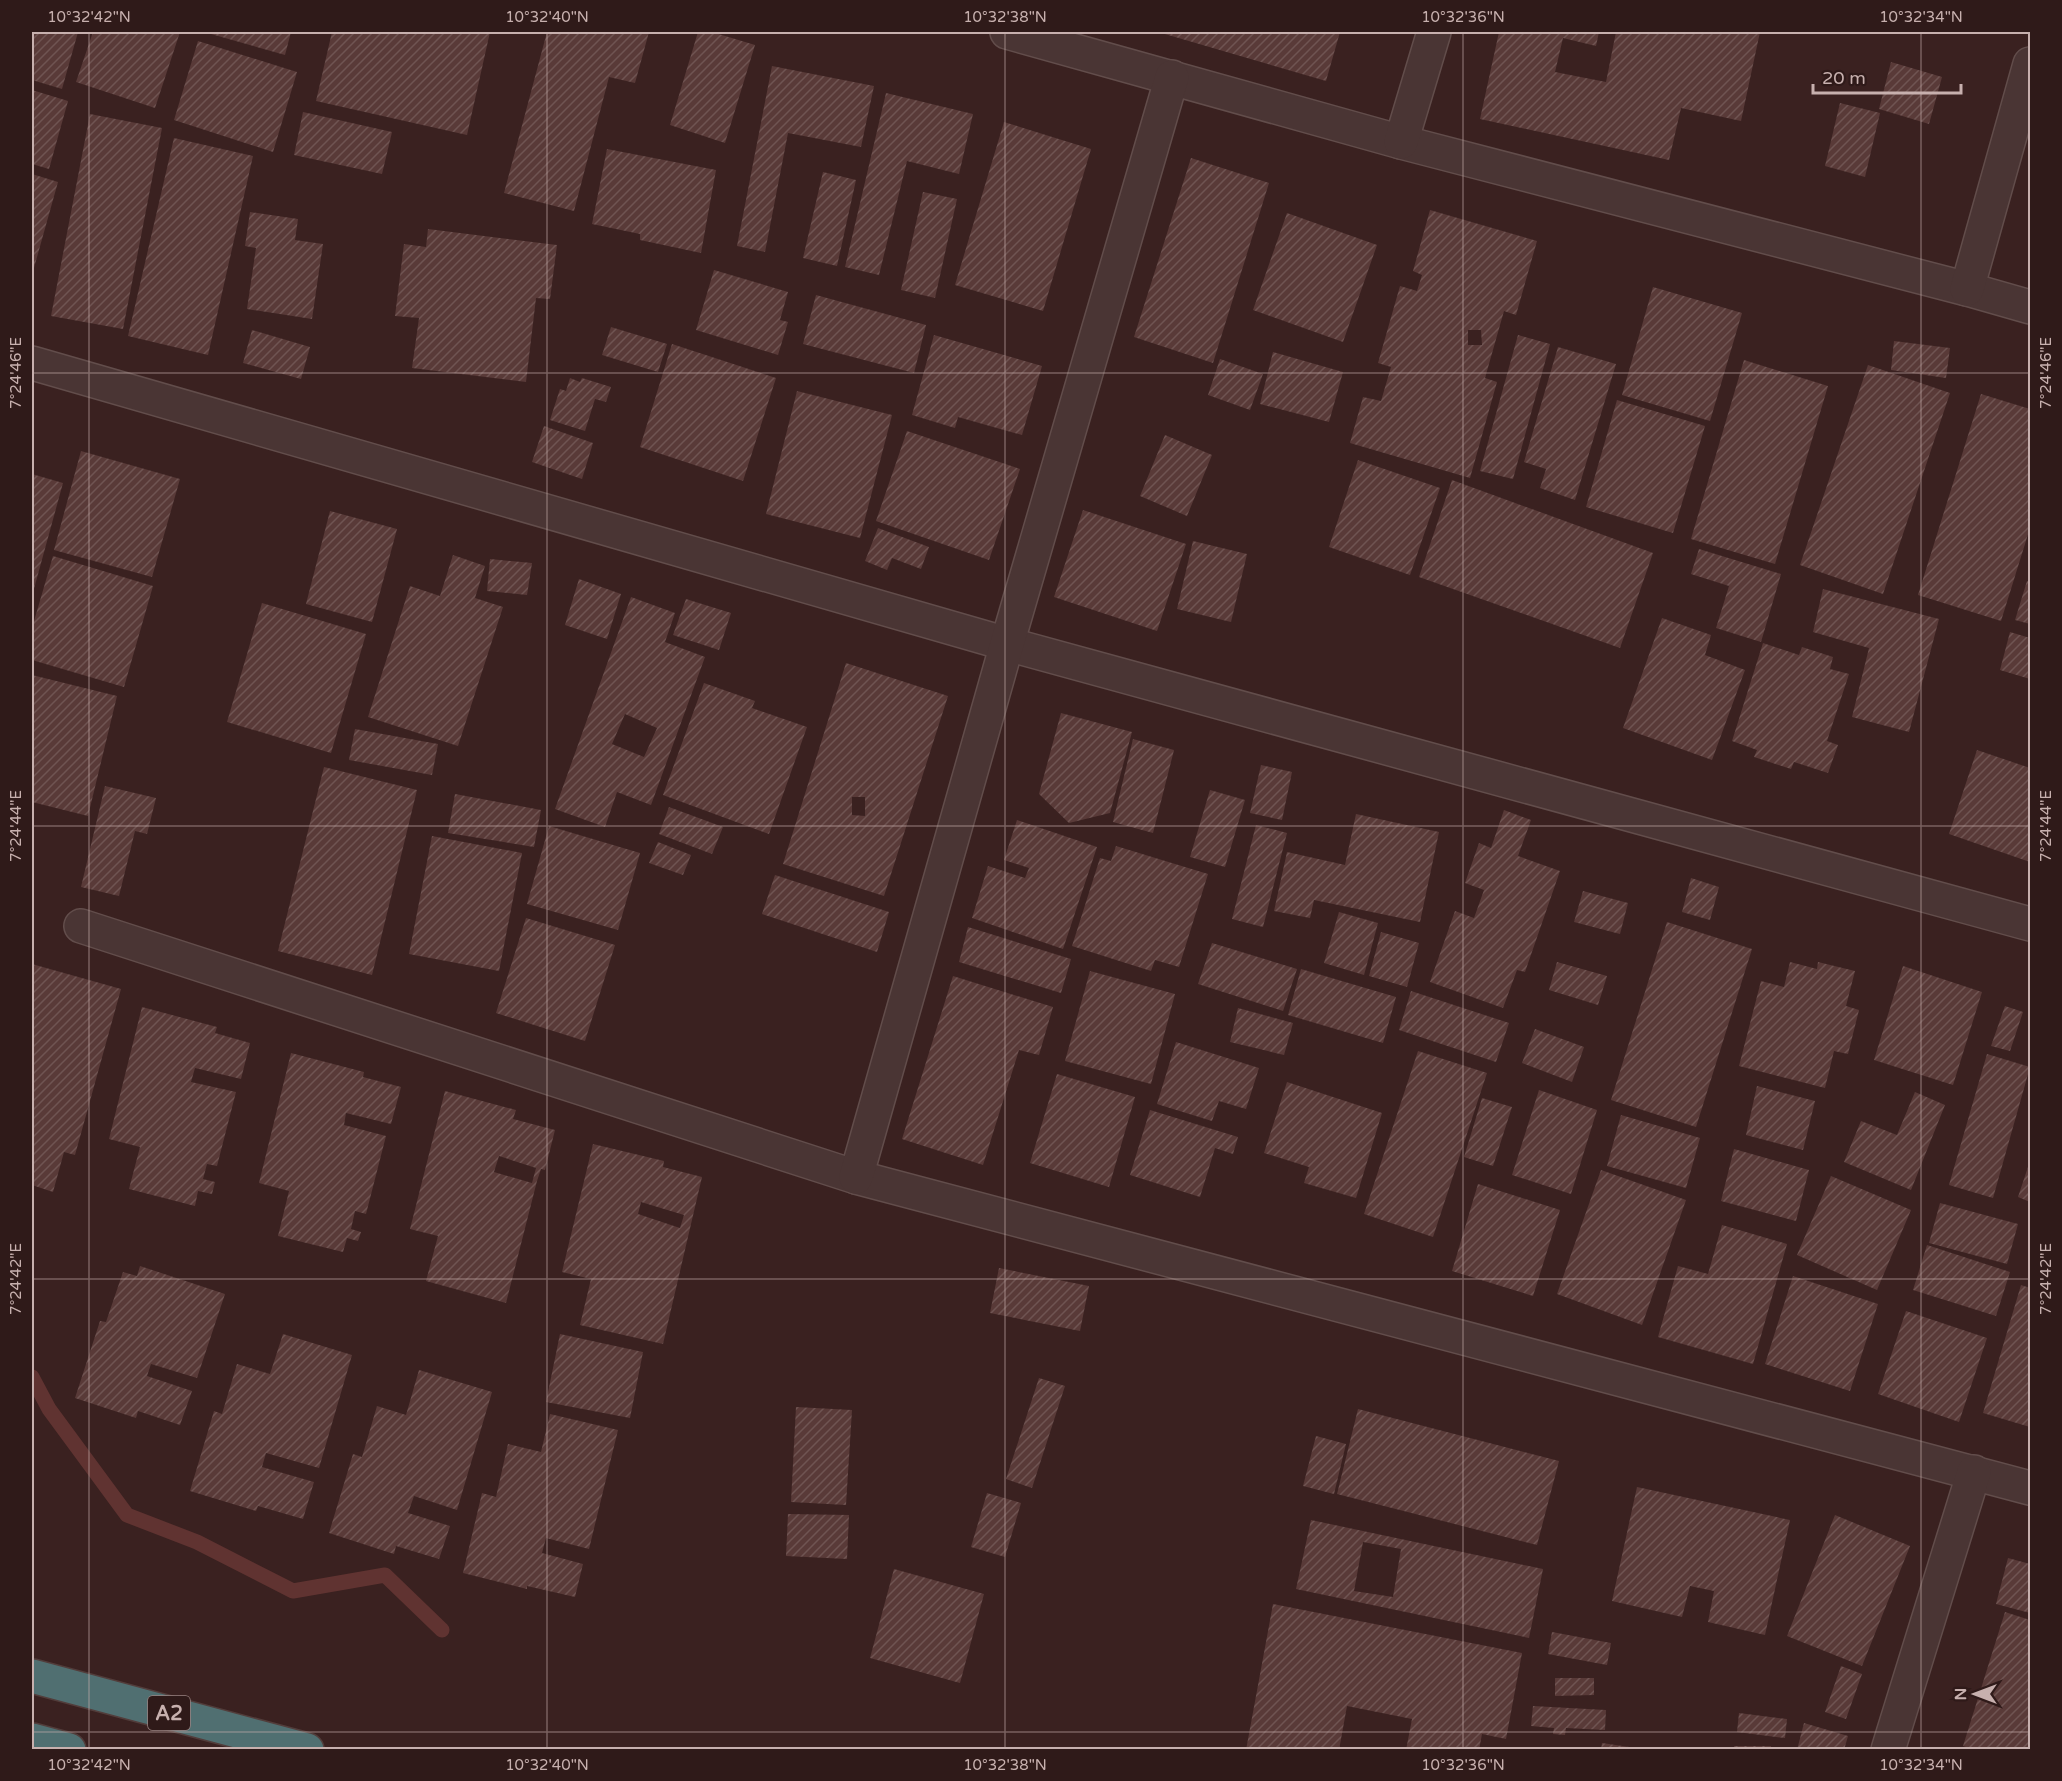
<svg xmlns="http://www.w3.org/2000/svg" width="2062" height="1781" viewBox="0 0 2062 1781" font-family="'Varela Round',sans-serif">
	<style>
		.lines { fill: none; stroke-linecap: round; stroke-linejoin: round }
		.stream { stroke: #603331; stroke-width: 15 }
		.building { fill: url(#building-hatch); fill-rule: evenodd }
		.street-casing { stroke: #624d4b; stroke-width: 36 }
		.highway-casing { stroke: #523d3b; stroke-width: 36 }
		.street { stroke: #4a3534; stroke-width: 33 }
		.highway { stroke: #506f71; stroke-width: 33 }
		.ticks { fill: none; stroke: #c7b0ae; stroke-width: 1.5; stroke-opacity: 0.45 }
		.labels { text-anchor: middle; stroke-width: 6; stroke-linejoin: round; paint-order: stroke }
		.shield { fill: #2f1a19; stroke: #998381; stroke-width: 1.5 }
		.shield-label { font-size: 20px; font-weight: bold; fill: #c7b0ae }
		.neatline { fill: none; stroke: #c7b0ae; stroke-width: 2 }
		.ticks-label { font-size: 15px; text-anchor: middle; fill: #c7b0ae }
	</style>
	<defs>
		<pattern id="building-hatch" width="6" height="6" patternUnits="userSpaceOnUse" patternTransform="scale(1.5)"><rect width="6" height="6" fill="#593a38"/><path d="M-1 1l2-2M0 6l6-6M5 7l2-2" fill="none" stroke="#6f5452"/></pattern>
	</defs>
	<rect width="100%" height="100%" fill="#3a2120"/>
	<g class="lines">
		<path class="stream" d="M 32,1377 L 49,1409 L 127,1515 L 197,1542 L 293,1591 L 385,1575 L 442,1630"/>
	</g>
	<g class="building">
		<path d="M 32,32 L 78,32 L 62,89 L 32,80 Z"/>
		<path d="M 93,32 L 180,32 L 155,108 L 76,82 Z"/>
		<path d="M 204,32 L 291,32 L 285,55 Z"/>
		<path d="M 332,32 L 490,32 L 467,135 L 316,101 Z"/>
		<path d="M 547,32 L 649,32 L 635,83 L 609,77 L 574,211 L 504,193 Z"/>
		<path d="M 698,32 L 712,32 L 755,45 L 725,143 L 670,125 Z"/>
		<path d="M 1158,32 L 1340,32 L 1326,81 Z"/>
		<path d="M 1499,32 L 1599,32 L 1596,46 L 1563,38 L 1555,72 L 1606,82 L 1616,32 L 1760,32 L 1741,121 L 1681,108 L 1669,160 L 1480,119 Z"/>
		<path d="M 198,41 L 297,72 L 273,152 L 174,120 Z"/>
		<path d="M 1891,62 L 1942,77 L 1929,124 L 1879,109 Z"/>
		<path d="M 772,66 L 874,86 L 861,147 L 788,133 L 765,252 L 737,246 Z"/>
		<path d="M 32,90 L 68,101 L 49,169 L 32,164 Z"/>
		<path d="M 886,93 L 973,114 L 959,174 L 907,161 L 879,275 L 845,267 Z"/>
		<path d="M 1840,103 L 1880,113 L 1865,177 L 1825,166 Z"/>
		<path d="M 303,112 L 392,132 L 382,174 L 294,155 Z"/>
		<path d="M 90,114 L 162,128 L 123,329 L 51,316 Z"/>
		<path d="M 1004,122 L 1091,149 L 1043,311 L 955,285 Z"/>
		<path d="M 174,138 L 253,156 L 208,355 L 128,336 Z"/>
		<path d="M 607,149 L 716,170 L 701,253 L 640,240 L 640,234 L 592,224 Z"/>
		<path d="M 1191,158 L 1269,183 L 1213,363 L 1134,337 Z"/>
		<path d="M 823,172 L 856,180 L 837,266 L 803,258 Z"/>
		<path d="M 32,174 L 58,182 L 32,275 Z"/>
		<path d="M 923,192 L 957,199 L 935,298 L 901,290 Z"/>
		<path d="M 1430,210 L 1537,241 L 1516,315 L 1504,311 L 1485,378 L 1497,382 L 1470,478 L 1350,443 L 1363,397 L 1381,401 L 1391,367 L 1378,363 L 1400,286 L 1417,291 L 1422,275 L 1413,271 ZM 1468,330 L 1481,330 L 1482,345 L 1468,345 Z"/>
		<path d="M 250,212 L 298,219 L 295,240 L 323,244 L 312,319 L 247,309 L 256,248 L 245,246 Z"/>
		<path d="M 1287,213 L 1377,245 L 1343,342 L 1253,310 Z"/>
		<path d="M 428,229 L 557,245 L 550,299 L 536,298 L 526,382 L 412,368 L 419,318 L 395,316 L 404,244 L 426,247 Z"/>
		<path d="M 714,270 L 788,292 L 780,320 L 788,322 L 778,355 L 696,330 Z"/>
		<path d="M 1653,287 L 1742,313 L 1710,421 L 1622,395 Z"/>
		<path d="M 816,295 L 926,325 L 914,373 L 803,344 Z"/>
		<path d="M 611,327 L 667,344 L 658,372 L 602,355 Z"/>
		<path d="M 252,330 L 310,347 L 301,379 L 243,363 Z"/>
		<path d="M 934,335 L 1042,366 L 1022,435 L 958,417 L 955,428 L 912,415 Z"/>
		<path d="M 1518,335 L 1550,344 L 1513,479 L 1480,471 Z"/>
		<path d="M 1894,341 L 1950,348 L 1946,378 L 1891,370 Z"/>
		<path d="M 672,344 L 776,378 L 743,481 L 640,447 Z"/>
		<path d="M 1558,347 L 1616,364 L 1575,500 L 1540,488 L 1546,469 L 1524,462 Z"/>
		<path d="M 1273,352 L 1343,372 L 1329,422 L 1260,404 Z"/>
		<path d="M 1220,359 L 1263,374 L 1250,410 L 1208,395 Z"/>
		<path d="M 1744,360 L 1828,386 L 1775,564 L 1691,539 Z"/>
		<path d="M 1868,365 L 1950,393 L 1883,594 L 1800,565 Z"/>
		<path d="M 570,378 L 580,382 L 582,378 L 611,387 L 606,402 L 595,399 L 585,431 L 550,420 L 560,389 L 566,391 Z"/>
		<path d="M 797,391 L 892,415 L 860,538 L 766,514 Z"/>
		<path d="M 1981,394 L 2030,409 L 2030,528 L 2001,621 L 1918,595 Z"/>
		<path d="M 1617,400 L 1705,426 L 1673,533 L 1586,507 Z"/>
		<path d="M 544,426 L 593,443 L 582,479 L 532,462 Z"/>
		<path d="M 907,431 L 1020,469 L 989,560 L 876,521 Z"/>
		<path d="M 1165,435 L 1212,455 L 1187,516 L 1140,496 Z"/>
		<path d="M 81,451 L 180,479 L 152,577 L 54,550 Z"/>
		<path d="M 1358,460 L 1440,488 L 1410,575 L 1329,547 Z"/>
		<path d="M 32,474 L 63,483 L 32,596 Z"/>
		<path d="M 1452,480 L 1653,553 L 1620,648 L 1419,577 Z"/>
		<path d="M 1083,510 L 1186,544 L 1157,631 L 1054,597 Z"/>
		<path d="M 330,511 L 397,529 L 372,622 L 306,604 Z"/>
		<path d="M 878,528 L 929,547 L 921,569 L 892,558 L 887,570 L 865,561 Z"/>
		<path d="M 1193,541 L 1247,554 L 1231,622 L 1177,609 Z"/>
		<path d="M 1699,549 L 1781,574 L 1761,642 L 1716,628 L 1729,586 L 1691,574 Z"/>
		<path d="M 453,555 L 485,566 L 475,598 L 503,607 L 458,746 L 368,717 L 410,586 L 440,596 Z"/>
		<path d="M 53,556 L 153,586 L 124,687 L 32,660 L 32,628 Z"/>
		<path d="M 490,559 L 532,563 L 527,595 L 487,591 Z"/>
		<path d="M 579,579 L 621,594 L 607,639 L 565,625 Z"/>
		<path d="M 2027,581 L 2030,582 L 2030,624 L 2015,620 Z"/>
		<path d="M 1823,589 L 1939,619 L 1909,732 L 1852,717 L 1869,648 L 1813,632 Z"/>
		<path d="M 631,597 L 675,613 L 665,642 L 705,657 L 651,805 L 617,792 L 605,827 L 555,809 ZM 625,714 L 657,728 L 644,757 L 612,744 Z"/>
		<path d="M 686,599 L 731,613 L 719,650 L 673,635 Z"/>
		<path d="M 262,603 L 366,634 L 331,753 L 227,722 Z"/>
		<path d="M 1662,618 L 1711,635 L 1705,655 L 1745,670 L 1712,760 L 1623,728 Z"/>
		<path d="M 2010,632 L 2030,638 L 2030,679 L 2000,670 Z"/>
		<path d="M 1763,643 L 1799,655 L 1802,647 L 1833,657 L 1830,669 L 1849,674 L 1827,741 L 1838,745 L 1828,773 L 1794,762 L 1791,769 L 1754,757 L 1757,750 L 1732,741 Z"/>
		<path d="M 846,663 L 948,696 L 884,896 L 783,864 ZM 852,797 L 865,797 L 865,816 L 852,815 Z"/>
		<path d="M 32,675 L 117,696 L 88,816 L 32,802 Z"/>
		<path d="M 704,683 L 755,701 L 752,708 L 807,727 L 769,834 L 663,795 Z"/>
		<path d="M 1061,713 L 1132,732 L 1110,813 L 1069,823 L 1039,794 Z"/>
		<path d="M 355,729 L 438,744 L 432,775 L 349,760 Z"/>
		<path d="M 1133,739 L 1174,750 L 1153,833 L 1113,822 Z"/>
		<path d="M 1977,750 L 2030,768 L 2030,862 L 1949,834 Z"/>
		<path d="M 1261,765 L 1292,772 L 1282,820 L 1250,813 Z"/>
		<path d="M 324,767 L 417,790 L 372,975 L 278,951 Z"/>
		<path d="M 105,786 L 156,798 L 147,834 L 135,831 L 119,896 L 81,887 Z"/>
		<path d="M 1210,790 L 1245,800 L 1225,867 L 1190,857 Z"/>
		<path d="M 455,794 L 541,810 L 534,847 L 448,833 Z"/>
		<path d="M 669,807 L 723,827 L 712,854 L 659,834 Z"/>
		<path d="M 1504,810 L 1531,820 L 1518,856 L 1560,871 L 1525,972 L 1517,970 L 1503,1008 L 1430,982 L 1455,911 L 1474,918 L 1484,890 L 1465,883 L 1479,843 L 1491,848 Z"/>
		<path d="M 1356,814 L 1439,832 L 1420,922 L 1314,900 L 1310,918 L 1274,911 L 1287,852 L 1345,865 Z"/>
		<path d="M 1017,820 L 1097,847 L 1063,949 L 972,918 L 988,866 L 1025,878 L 1029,868 L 1004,860 Z"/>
		<path d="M 1256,825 L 1287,833 L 1263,927 L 1232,919 Z"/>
		<path d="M 549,826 L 640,853 L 618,930 L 527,904 Z"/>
		<path d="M 432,836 L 522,853 L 499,971 L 409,954 Z"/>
		<path d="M 658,842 L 691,855 L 683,875 L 649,863 Z"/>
		<path d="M 1116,846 L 1208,874 L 1179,967 L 1155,960 L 1151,971 L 1072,946 L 1100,858 L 1111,861 Z"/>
		<path d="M 775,875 L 889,912 L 877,952 L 762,914 Z"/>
		<path d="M 1691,878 L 1719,887 L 1710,920 L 1682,912 Z"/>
		<path d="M 1583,891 L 1628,903 L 1620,934 L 1574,922 Z"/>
		<path d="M 1339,912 L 1378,923 L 1364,975 L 1324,963 Z"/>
		<path d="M 526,918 L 615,945 L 585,1041 L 496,1013 Z"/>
		<path d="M 1667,922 L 1752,949 L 1696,1127 L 1611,1100 Z"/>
		<path d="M 968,927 L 1071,959 L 1061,993 L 959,962 Z"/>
		<path d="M 1381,932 L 1419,943 L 1407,987 L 1369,976 Z"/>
		<path d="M 1212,943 L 1297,969 L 1283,1011 L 1198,984 Z"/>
		<path d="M 1557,962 L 1607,976 L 1598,1005 L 1549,990 Z"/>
		<path d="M 1790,962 L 1817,969 L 1818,962 L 1855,971 L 1846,1006 L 1859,1010 L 1848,1054 L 1834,1051 L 1825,1088 L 1739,1066 L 1761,981 L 1784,987 Z"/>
		<path d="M 32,964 L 121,989 L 75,1155 L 64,1152 L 53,1192 L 32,1185 Z"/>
		<path d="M 1903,966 L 1982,992 L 1953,1085 L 1874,1060 Z"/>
		<path d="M 1301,969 L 1396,997 L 1383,1043 L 1288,1015 Z"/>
		<path d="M 1090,971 L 1175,994 L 1151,1084 L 1065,1061 Z"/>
		<path d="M 953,976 L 1053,1007 L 1039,1055 L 1019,1050 L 983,1165 L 902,1139 Z"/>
		<path d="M 1411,991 L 1509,1023 L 1496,1062 L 1399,1030 Z"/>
		<path d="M 2005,1006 L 2023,1012 L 2010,1051 L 1991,1046 Z"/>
		<path d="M 142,1007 L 217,1027 L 215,1033 L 250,1043 L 241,1079 L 195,1068 L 191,1082 L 236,1092 L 217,1166 L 207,1164 L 203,1179 L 215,1182 L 212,1194 L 198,1191 L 195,1206 L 129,1189 L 140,1147 L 109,1139 Z"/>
		<path d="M 1238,1008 L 1293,1023 L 1284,1055 L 1230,1042 Z"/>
		<path d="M 1535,1029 L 1584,1047 L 1572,1082 L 1522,1063 Z"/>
		<path d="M 1176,1042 L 1259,1068 L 1246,1109 L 1219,1101 L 1212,1121 L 1157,1104 Z"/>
		<path d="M 1418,1051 L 1487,1073 L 1433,1237 L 1364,1214 Z"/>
		<path d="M 291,1053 L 364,1072 L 363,1077 L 401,1087 L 391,1124 L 346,1113 L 344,1125 L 386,1136 L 366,1214 L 355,1211 L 351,1229 L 361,1232 L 358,1241 L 347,1238 L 343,1252 L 278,1236 L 289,1191 L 259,1183 Z"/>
		<path d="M 1987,1054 L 2030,1067 L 1993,1198 L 1949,1185 Z"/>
		<path d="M 1057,1074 L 1135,1097 L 1109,1187 L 1030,1163 Z"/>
		<path d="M 1287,1082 L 1382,1113 L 1356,1198 L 1304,1183 L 1309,1167 L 1264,1153 Z"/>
		<path d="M 1757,1086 L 1815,1101 L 1803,1150 L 1746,1135 Z"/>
		<path d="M 1539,1090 L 1597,1110 L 1571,1194 L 1512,1175 Z"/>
		<path d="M 445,1091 L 516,1110 L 513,1119 L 555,1130 L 545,1170 L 541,1169 L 537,1181 L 506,1303 L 426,1281 L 438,1236 L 410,1229 ZM 499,1156 L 536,1168 L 532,1183 L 494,1172 Z"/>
		<path d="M 1915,1092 L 1945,1105 L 1911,1190 L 1844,1162 L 1861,1121 L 1897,1135 Z"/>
		<path d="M 1482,1098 L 1512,1107 L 1493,1166 L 1464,1157 Z"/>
		<path d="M 1150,1110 L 1238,1137 L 1233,1154 L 1215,1148 L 1200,1197 L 1130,1175 Z"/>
		<path d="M 1621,1115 L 1700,1138 L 1686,1188 L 1607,1166 Z"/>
		<path d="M 593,1144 L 664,1161 L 663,1167 L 702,1177 L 663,1344 L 580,1325 L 591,1279 L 562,1272 ZM 641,1202 L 684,1215 L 680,1228 L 638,1214 Z"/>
		<path d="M 1734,1149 L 1809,1170 L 1796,1221 L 1721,1201 Z"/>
		<path d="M 2030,1161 L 2030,1202 L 2018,1197 Z"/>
		<path d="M 1601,1170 L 1686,1200 L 1642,1325 L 1557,1294 Z"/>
		<path d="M 1831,1176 L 1911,1210 L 1877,1290 L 1797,1255 Z"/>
		<path d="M 1478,1184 L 1560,1210 L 1533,1296 L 1452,1271 Z"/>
		<path d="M 1940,1203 L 2018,1224 L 2007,1264 L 1929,1243 Z"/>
		<path d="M 1722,1225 L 1787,1244 L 1753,1364 L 1658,1337 L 1678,1266 L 1708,1274 Z"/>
		<path d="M 1927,1245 L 2010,1272 L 1996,1316 L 1913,1290 Z"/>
		<path d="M 140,1266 L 225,1294 L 197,1378 L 151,1364 L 147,1376 L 192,1391 L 180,1425 L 138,1411 L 136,1418 L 75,1398 L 100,1321 L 106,1322 L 123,1272 L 137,1276 Z"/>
		<path d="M 999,1268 L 1089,1286 L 1080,1331 L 990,1313 Z"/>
		<path d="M 1793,1276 L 1878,1304 L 1850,1391 L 1765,1364 Z"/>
		<path d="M 2021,1285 L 2030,1288 L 2030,1427 L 1983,1413 Z"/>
		<path d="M 1906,1311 L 1987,1338 L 1959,1422 L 1878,1394 Z"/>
		<path d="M 283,1334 L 352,1355 L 319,1468 L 266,1453 L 262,1467 L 314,1482 L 303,1519 L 258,1506 L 256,1511 L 190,1491 L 214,1411 L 222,1414 L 237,1364 L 270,1374 Z"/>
		<path d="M 560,1334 L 643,1352 L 630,1418 L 546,1402 Z"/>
		<path d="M 419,1370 L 492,1392 L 457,1510 L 414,1496 L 408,1513 L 450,1526 L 439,1559 L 396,1546 L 394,1554 L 329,1533 L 353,1454 L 362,1457 L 377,1406 L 406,1415 Z"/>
		<path d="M 1039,1378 L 1065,1386 L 1032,1488 L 1006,1479 Z"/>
		<path d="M 796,1407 L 852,1410 L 846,1505 L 791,1502 Z"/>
		<path d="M 1358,1409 L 1559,1461 L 1537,1545 L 1337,1494 Z"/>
		<path d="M 550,1414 L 618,1430 L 589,1549 L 546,1538 L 542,1553 L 583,1564 L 575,1597 L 527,1586 L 527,1589 L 463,1573 L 482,1493 L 496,1497 L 508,1444 L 541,1452 Z"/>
		<path d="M 1316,1436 L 1346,1444 L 1334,1494 L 1303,1486 Z"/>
		<path d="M 1637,1487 L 1790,1520 L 1765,1635 L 1708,1622 L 1714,1591 L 1690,1586 L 1682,1617 L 1612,1601 Z"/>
		<path d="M 987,1493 L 1021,1503 L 1005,1557 L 971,1547 Z"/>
		<path d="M 788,1514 L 849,1515 L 847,1559 L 786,1556 Z"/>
		<path d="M 1835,1515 L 1910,1546 L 1862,1666 L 1787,1636 Z"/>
		<path d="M 1311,1520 L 1543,1569 L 1529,1638 L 1296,1589 ZM 1363,1542 L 1401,1549 L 1393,1597 L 1354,1591 Z"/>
		<path d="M 2008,1558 L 2030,1564 L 2030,1613 L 1996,1604 Z"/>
		<path d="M 894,1569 L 984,1594 L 960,1683 L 870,1658 Z"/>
		<path d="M 1273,1604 L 1522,1653 L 1506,1739 L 1482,1734 L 1479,1750 L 1406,1750 L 1412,1719 L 1347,1706 L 1339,1750 L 1246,1750 Z"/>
		<path d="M 2005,1612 L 2030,1620 L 2030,1750 L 1975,1750 L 1963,1746 Z"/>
		<path d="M 1552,1632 L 1611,1643 L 1607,1665 L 1548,1654 Z"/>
		<path d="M 1841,1666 L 1862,1674 L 1846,1719 L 1825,1712 Z"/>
		<path d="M 1555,1678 L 1594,1678 L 1594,1695 L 1555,1696 Z"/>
		<path d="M 1533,1706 L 1606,1710 L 1605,1730 L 1566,1728 L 1565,1735 L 1553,1734 L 1554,1728 L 1531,1726 Z"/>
		<path d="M 1739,1713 L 1787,1719 L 1785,1738 L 1737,1732 Z"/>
		<path d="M 1804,1723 L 1848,1736 L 1844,1750 L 1797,1750 Z"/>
		<path d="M 1602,1743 L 1636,1748 L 1636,1750 L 1601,1750 Z"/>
		<rect x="1734" y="1746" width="37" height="4"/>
	</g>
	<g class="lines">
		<defs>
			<g id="street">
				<path d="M 1007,32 L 1401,142 L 1967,289 L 2030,307"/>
				<path d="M 1401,142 L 1434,32"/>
				<path d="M 1967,289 L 2030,64"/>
				<path d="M 32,363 L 1007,644 L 2030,924"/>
				<path d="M 81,926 L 856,1177 L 2030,1488"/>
				<path d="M 856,1177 L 1007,644 L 1172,77"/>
				<path d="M 1888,1750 L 1974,1472"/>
			</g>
			<g id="highway">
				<path d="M 32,1676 L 307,1750"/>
				<path d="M 32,1740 L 69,1750"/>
			</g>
		</defs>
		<use href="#street" class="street-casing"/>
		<use href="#highway" class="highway-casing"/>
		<use href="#street" class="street"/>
		<use href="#highway" class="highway"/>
	</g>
	<path class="ticks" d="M 89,32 L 89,1750M 547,32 L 547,1750M 1005,32 L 1005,1750M 1463,32 L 1463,1750M 1921,32 L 1921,1750M 32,373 L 2030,373M 32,826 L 2030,826M 32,1279 L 2030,1279M 32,1732 L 2030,1732"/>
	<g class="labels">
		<rect class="shield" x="148" y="1696" width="42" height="34" rx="4.5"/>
		<g class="shield-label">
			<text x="169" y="1720">A2</text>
		</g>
	</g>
	<rect width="2062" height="1781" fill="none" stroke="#2f1a19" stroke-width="66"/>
	<g transform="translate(1975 1694) rotate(270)" stroke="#2f1a19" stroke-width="4.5" paint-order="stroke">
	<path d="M0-4.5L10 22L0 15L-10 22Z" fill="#c7b0ae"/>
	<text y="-9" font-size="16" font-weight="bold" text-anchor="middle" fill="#c7b0ae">N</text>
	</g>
	<path d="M1813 84v9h148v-9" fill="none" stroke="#c7b0ae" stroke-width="3"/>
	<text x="1822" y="84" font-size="18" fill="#c7b0ae" stroke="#2f1a19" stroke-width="4.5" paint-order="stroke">20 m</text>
	<rect x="33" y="33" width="1996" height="1715" class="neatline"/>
	<g class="ticks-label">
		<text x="89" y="22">10°32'42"N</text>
		<text x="547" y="22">10°32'40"N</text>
		<text x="1005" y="22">10°32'38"N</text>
		<text x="1463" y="22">10°32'36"N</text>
		<text x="1921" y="22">10°32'34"N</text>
		<text transform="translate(2046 373) rotate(-90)" y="5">7°24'46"E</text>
		<text transform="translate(16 373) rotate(-90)" y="5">7°24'46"E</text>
		<text transform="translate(2046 826) rotate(-90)" y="5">7°24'44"E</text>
		<text transform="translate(16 826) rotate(-90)" y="5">7°24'44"E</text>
		<text transform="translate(2046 1279) rotate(-90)" y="5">7°24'42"E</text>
		<text transform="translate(16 1279) rotate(-90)" y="5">7°24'42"E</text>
		<text x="89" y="1770">10°32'42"N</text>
		<text x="547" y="1770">10°32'40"N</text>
		<text x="1005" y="1770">10°32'38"N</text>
		<text x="1463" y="1770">10°32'36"N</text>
		<text x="1921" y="1770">10°32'34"N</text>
	</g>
</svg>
